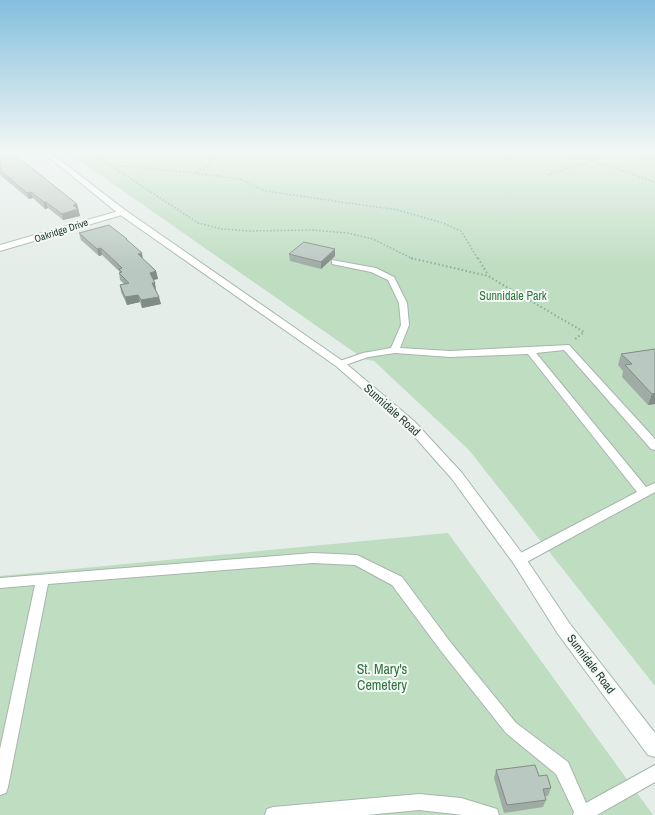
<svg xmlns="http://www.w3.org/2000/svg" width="655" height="815" viewBox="0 0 655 815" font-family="'Archivo Narrow',sans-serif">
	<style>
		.green { fill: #beddc1 }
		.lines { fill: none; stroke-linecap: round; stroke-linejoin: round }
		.lane-casing { stroke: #a7b5ae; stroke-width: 2 }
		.street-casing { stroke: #a7b5ae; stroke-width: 2 }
		.secondary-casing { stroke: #a2b9ae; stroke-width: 2 }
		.path-far1 { stroke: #85b09c; stroke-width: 1.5; stroke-dasharray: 1.5 2; stroke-linecap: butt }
		.path { stroke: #85b09c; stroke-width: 2; stroke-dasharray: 1.5 2.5; stroke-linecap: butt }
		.lane { fill: #fff; fill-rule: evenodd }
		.street { fill: #fff; fill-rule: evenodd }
		.secondary { fill: #fff; fill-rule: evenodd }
		.wall { fill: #9faca5 }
		.shaded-wall { fill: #828c86 }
		.building { fill: #b9c8c0; stroke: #828c86 }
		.labels { text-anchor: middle; stroke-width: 4; stroke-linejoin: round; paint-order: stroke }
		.far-street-label { font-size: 10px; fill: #243e33; stroke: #f5f9f6 }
		.park-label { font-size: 12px; fill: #2f743f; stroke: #f5f9f6 }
		.street-label { font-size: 12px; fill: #243e33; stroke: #f5f9f6 }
		.near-park-label { font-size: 14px; fill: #2f743f; stroke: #f5f9f6 }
	</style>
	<rect width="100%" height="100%" fill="#e4ede8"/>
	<g class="green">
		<path d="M 70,154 L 655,154 L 655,686 L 469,450 L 374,361 L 364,359 Z"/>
		<path d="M 448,533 L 653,815 L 0,815 L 0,576 Z"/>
	</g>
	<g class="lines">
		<defs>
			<g id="lane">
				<path d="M 332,260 L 376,268 L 394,277 L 407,303 L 409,325 L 400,348 L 450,351 L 569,345 L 655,439 L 655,450 L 651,449 L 564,350 L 536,353 L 646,487 L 655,483 L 655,492 L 523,564 L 519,565 L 515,564 L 513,560 L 515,556 L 637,492 L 528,354 L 450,357 L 395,353 L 368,357 L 340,367 L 337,366 L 335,364 L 337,362 L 363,353 L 391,348 L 401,325 L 399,303 L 388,280 L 371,272 L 332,264 Z"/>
				<path d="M 313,553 L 357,555 L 402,577 L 451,643 L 516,723 L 568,762 L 586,803 L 655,765 L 655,782 L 597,815 L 573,815 L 574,812 L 556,774 L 506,733 L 441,651 L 392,585 L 355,565 L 313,563 L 48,584 L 8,787 L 6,793 L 0,795 L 0,749 L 35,585 L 0,588 L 0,578 Z"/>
				<path d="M 419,794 L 461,798 L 497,809 L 499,815 L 463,815 L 419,810 L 367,815 L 265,815 L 267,809 L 273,807 Z"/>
			</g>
			<path id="street" d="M 122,210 L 125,210 L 125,214 L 0,251 L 0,245 Z"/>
			<path id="secondary" d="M 45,154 L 52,154 L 125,210 L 344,362 L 414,421 L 462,473 L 524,556 L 570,624 L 655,733 L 655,757 L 648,755 L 558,634 L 514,564 L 452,479 L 406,427 L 336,366 L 119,214 Z"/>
		</defs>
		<use href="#lane" class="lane-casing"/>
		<use href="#street" class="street-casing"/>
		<use href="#secondary" class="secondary-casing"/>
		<g class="path-far1">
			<path d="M 99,154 L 98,157 L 198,223 L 222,229 L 248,231 L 312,230 L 347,233 L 373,239 L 413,259"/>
			<path d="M 561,154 L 600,163 L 655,182"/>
			<path d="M 637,154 L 655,162"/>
			<path d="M 113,167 L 125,166 L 195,173 L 208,166 L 213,156 L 210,154"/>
			<path d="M 195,173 L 240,179 L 265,191 L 398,210 L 443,223 L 461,231 L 478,259"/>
			<path d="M 547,175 L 590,161 L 602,154"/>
		</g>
		<g class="path">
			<path d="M 411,258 L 488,276 L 584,332 L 574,340"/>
			<path d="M 478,258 L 488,275"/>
		</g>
		<use href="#lane" class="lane"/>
		<use href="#street" class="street"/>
		<use href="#secondary" class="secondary"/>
	</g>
	<g class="wall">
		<path d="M 0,154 L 77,204 L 80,216 L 63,220 L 48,208 L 45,209 L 33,198 L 29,199 L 0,175 Z"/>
		<path d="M 79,233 L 128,241 L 143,259 L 156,271 L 158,279 L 154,280 L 156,290 L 161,304 L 142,308 L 140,302 L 127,305 L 121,292 L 120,285 L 124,284 L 120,280 L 119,273 L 120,273 L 119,271 L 102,255 L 99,256 L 81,240 Z"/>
		<path d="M 335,249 L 335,256 L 321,269 L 290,261 L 289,254 Z"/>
		<path d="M 655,349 L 655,404 L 648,405 L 622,377 L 623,371 L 618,365 L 621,354 Z"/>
		<path d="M 496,770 L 539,776 L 551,788 L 548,796 L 545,796 L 546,800 L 543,807 L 504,813 L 494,778 Z"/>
	</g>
	<g class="shaded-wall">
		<path d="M 31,192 L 33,198 L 29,199 L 27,193 Z"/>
		<path d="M 44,202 L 46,202 L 48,208 L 45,209 Z"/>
		<path d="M 77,204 L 80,216 L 63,220 L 62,214 L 73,205 Z"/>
		<path d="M 101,248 L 102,255 L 99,256 L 97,249 Z"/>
		<path d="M 335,249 L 335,256 L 321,269 L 321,262 Z"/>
		<path d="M 142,253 L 143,260 L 138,254 Z"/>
		<path d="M 156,271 L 158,279 L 152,280 L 150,273 Z"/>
		<path d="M 152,283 L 155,283 L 156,290 L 154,290 Z"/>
		<path d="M 138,295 L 140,302 L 127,305 L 125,297 Z"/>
		<path d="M 159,297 L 161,304 L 142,308 L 141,300 Z"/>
		<path d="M 655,393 L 655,404 L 648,405 L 652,394 Z"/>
	</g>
	<g class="building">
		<path d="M 0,154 L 14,154 L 77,204 L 73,205 L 78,209 L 62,214 L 46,202 L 44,202 L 31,192 L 27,193 L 0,170 Z"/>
		<path d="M 109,225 L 127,239 L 126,239 L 142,253 L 138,254 L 156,271 L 150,273 L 155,283 L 152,283 L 159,297 L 141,300 L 138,295 L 125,297 L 120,285 L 129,283 L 119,273 L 122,272 L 119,269 L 122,268 L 101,248 L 97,249 L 79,233 Z"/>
		<path d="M 304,242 L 335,249 L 321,262 L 289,254 Z"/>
		<path d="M 655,349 L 655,393 L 652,394 L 625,365 L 632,364 L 621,354 Z"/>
		<path d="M 535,765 L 539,776 L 547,775 L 551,788 L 543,789 L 546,800 L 507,805 L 496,770 Z"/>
	</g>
	<linearGradient id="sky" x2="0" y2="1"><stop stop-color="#84bfde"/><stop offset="0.57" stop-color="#f3f7f5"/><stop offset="1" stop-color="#f3f7f5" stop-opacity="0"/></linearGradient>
	<rect width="655" height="268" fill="url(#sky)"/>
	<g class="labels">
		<g class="far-street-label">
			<text transform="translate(61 230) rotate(-18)" y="4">Oakridge Drive</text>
		</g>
		<g class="park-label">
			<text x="513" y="300">Sunnidale Park</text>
		</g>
		<g class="street-label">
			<text transform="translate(392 410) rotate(42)" y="4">Sunnidale Road</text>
			<text transform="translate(591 664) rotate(53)" y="4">Sunnidale Road</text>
		</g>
		<g class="near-park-label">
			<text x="382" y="674">St. Mary's<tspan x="382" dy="16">Cemetery</tspan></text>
		</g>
	</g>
</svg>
